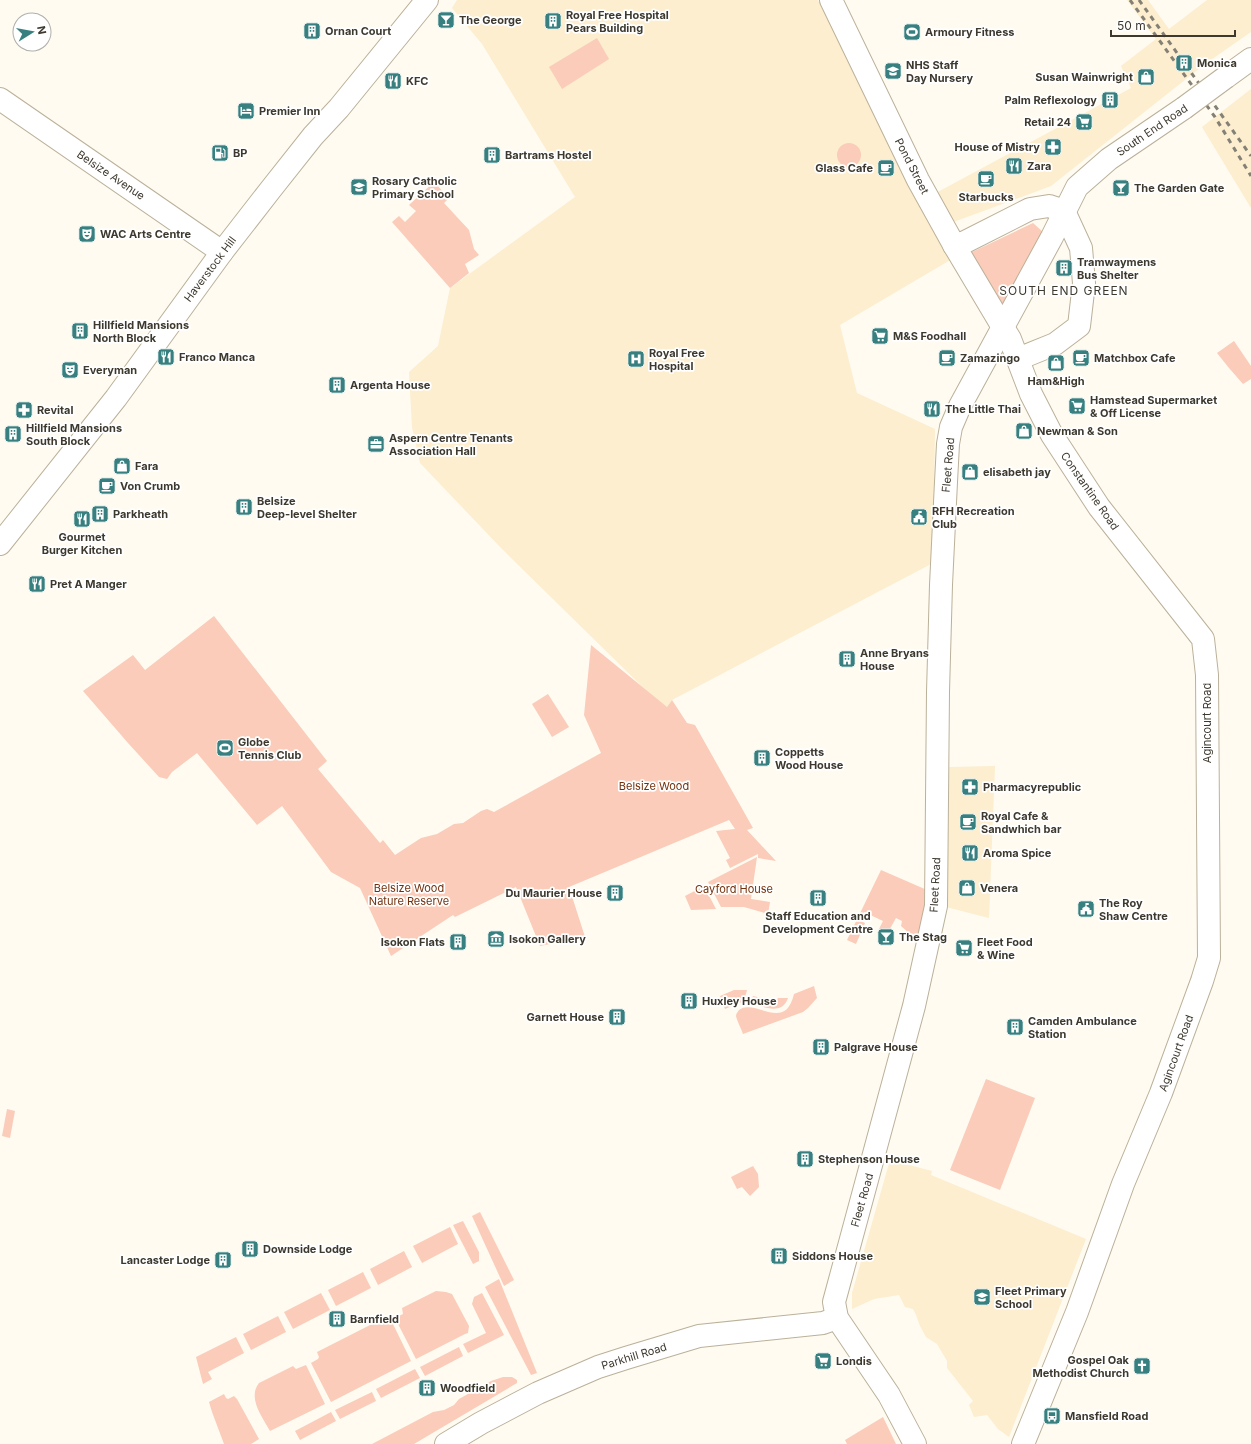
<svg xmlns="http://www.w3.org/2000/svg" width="1251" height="1444" viewBox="0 0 1251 1444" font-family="Inter,sans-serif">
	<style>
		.built { fill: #fceece }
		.green { fill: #faccb9 }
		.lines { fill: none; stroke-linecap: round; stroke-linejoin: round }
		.tertiary-casing { stroke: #bbb19a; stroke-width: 24 }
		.secondary-casing { stroke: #bbb19a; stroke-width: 24 }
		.primary-casing { stroke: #bbb19a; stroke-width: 24 }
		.tertiary { stroke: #fff; stroke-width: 22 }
		.secondary { stroke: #fff; stroke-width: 22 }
		.primary { stroke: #fff; stroke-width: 22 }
		.rail { stroke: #848076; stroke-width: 3; stroke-dasharray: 5 5; stroke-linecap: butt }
		.tertiary-bridge-casing { stroke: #bbb19a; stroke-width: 24; stroke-linecap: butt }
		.tertiary-bridge { stroke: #fff; stroke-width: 22 }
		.labels { text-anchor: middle; stroke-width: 3.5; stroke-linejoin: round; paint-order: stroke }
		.poi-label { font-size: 11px; font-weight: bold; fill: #3d392f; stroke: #fff; text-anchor: start }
		.street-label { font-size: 11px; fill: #3d392f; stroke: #fff }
		.park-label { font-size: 11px; fill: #73300c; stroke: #fff }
		.neighbourhood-label { font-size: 12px; letter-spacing: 1px; fill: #3d392f; stroke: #fff }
	</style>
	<rect width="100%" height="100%" fill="#fffbf1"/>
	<g class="built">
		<path d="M 457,0 L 818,0 L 888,141 L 952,259 L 840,325 L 857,393 L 935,429 L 933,563 L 672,700 L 667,707 L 659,703 L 502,549 L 420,463 L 412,427 L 409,372 L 438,346 L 450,288 L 575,197 L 482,44 L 452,8 Z"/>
		<path d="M 1127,0 L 1148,0 L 1169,29 L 1207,0 L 1251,0 L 1251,32 L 1205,64 L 1051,186 L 948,224 L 934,194 L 1131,88 L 1121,66 L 1156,39 Z"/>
		<path d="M 1251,89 L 1251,208 L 1202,127 Z"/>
		<path d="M 995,766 L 989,918 L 946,907 L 949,767 Z"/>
		<path d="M 890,1160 L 932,1171 L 931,1175 L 1086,1239 L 1009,1437 L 998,1429 L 987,1415 L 974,1417 L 969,1405 L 973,1401 L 947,1368 L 947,1361 L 937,1344 L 926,1337 L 920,1326 L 916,1315 L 913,1309 L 905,1307 L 899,1295 L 874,1299 L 852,1309 L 852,1293 Z"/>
	</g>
	<g class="green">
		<path d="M 597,38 L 609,59 L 562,89 L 549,67 Z"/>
		<circle cx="849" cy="155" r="12"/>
		<path d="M 434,182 L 449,198 L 444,203 L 469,230 L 474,249 L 479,255 L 465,264 L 469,273 L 450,288 L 392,222 L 399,216 L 405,222 L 416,211 L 409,205 Z"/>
		<path d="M 1033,223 L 1043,232 L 1003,310 L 968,254 Z"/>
		<path d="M 1234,341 L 1251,366 L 1251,379 L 1243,384 L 1229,368 L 1217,353 Z"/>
		<path d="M 214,616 L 327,761 L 318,769 L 380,843 L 383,840 L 395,855 L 421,838 L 437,834 L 454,824 L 463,823 L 481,811 L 487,809 L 494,812 L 601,753 L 584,715 L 591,645 L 667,707 L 672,700 L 687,723 L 695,725 L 753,828 L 747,830 L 776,861 L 758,858 L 758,854 L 730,868 L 726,860 L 730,858 L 716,831 L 735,829 L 729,820 L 569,887 L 585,937 L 540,946 L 516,887 L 455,917 L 453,915 L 391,956 L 360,888 L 331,872 L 282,806 L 257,825 L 197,753 L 172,772 L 167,779 L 159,777 L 128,743 L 83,691 L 133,655 L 145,670 Z"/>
		<path d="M 548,694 L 569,727 L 552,737 L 532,704 Z"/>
		<path d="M 757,857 L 751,899 L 770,902 L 768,914 L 744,907 L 721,907 L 708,882 Z"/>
		<path d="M 881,870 L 927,890 L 926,902 L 917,940 L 901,926 L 902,921 L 896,918 L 887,934 L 879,929 L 883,921 L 864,912 L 859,920 L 865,923 L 856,944 L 847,940 Z"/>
		<path d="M 704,886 L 716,909 L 691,910 L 685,896 Z"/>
		<path d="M 814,986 L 817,998 L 808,1008 L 803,1012 L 743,1034 C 741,1028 737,1021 736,1016 C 736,1013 738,1012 739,1010 C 755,998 785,1033 794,994 Z"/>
		<path d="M 734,990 L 747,990 L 744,1001 L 725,1009 L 720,996 Z"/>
		<path d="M 753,996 L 776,1001 L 778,998 L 788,998 C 782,1016 762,1007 751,1002 Z"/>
		<path d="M 986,1079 L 1035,1098 L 1000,1190 L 950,1170 Z"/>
		<path d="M 7,1109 L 15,1111 L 10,1138 L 2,1136 Z"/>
		<path d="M 753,1166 L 758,1174 L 759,1187 L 750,1196 L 742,1187 L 737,1189 L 731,1177 Z"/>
		<path d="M 480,1212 L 514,1280 L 504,1286 L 472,1216 Z"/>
		<path d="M 463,1221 L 479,1252 L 479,1261 L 473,1264 L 453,1225 Z"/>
		<path d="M 450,1227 L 458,1244 L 422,1263 L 413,1246 Z"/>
		<path d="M 404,1251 L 412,1267 L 378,1285 L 370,1269 Z"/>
		<path d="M 363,1272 L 371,1288 L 336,1306 L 328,1290 Z"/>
		<path d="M 499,1279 L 537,1373 L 531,1375 L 485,1287 Z"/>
		<path d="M 436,1291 L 446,1292 L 452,1294 L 469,1326 L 468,1333 L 465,1334 L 416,1359 L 395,1318 L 403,1314 L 402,1308 Z"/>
		<path d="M 321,1293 L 330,1310 L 293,1329 L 284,1312 Z"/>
		<path d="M 482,1293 L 504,1335 L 468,1353 L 463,1344 L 486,1333 L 472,1304 L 474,1297 Z"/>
		<path d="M 278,1316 L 286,1332 L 251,1350 L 243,1334 Z"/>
		<path d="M 391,1320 L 411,1361 L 331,1402 L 311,1363 L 318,1359 L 319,1357 L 317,1352 L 378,1321 L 382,1325 Z"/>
		<path d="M 236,1337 L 244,1353 L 208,1372 L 212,1379 L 203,1384 L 196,1357 Z"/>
		<path d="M 459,1347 L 463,1356 L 425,1376 L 420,1367 Z"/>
		<path d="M 306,1365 L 325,1404 L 270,1431 C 263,1418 247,1398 259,1383 L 293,1366 L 296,1369 Z"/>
		<path d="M 415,1369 L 420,1378 L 381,1398 L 376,1389 Z"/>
		<path d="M 503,1377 L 512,1377 L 517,1380 L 517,1383 L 414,1444 L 372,1444 L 433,1412 L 444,1410 L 454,1405 L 459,1399 L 491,1381 Z"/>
		<path d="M 372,1392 L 376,1401 L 340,1419 L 335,1410 Z"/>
		<path d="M 224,1394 L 226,1398 L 228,1399 L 234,1396 L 237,1399 L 259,1439 L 251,1444 L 224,1444 L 212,1412 L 209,1402 Z"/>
		<path d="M 331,1412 L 336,1421 L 300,1440 L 295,1431 Z"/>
		<path d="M 883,1417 L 896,1444 L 847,1444 L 845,1440 Z"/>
	</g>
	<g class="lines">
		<defs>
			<g id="tertiary">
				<path d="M 1226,77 L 1251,59"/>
				<path d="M 0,99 L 222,252"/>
				<path d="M 954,245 L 965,242 L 1030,209 L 1049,206 L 1064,211"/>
				<path d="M 1003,327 L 1052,237 L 1077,187 L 1109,159 L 1184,108"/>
				<path d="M 1018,359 L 1055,344 L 1079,326 L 1084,283 L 1081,248 L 1064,211"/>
				<path d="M 446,1444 L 481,1423 L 538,1393 L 598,1367 L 626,1358 L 699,1336 L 823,1323 L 837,1318"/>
			</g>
			<g id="secondary">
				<path d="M 831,0 L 918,180 L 954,245 L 1010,339 L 1031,394 L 1052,435 L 1099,507 L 1203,639 L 1207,675 L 1209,958 L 1202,981 L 1161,1093 L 1123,1184 L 1077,1312 L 1023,1444"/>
				<path d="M 915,1444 L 889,1395 L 837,1318 L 834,1302 L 914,1006 L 936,906 L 938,692 L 941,585 L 946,482 L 948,444 L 951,427 L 960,406 L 1003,327"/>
			</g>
			<path id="primary" d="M 0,544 L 116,398 L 222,252 L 271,189 L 313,136 L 339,108 L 427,0"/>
		</defs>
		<use href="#tertiary" class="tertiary-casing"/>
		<use href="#secondary" class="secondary-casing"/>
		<use href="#primary" class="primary-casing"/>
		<use href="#tertiary" class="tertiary"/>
		<use href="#secondary" class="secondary"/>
		<use href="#primary" class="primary"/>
		<g class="rail">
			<path d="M 1130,0 L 1215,117 L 1251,176"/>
			<path d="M 1139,0 L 1251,156"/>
		</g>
		<defs>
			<path id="tertiary-bridge" d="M 1184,108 L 1226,77"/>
		</defs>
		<use href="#tertiary-bridge" class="tertiary-bridge-casing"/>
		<use href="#tertiary-bridge" class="tertiary-bridge"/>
	</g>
	<defs>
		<symbol id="bar-square" viewBox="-11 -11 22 22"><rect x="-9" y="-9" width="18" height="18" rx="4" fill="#388080" stroke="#fff"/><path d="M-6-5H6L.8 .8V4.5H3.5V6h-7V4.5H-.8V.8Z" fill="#fff"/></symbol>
		<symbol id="building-square" viewBox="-11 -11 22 22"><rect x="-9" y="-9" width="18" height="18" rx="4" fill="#388080" stroke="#fff"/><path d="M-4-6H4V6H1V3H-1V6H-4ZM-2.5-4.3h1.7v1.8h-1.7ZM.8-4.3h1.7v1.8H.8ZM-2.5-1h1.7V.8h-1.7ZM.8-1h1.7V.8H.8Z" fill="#fff"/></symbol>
		<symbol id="stadium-square" viewBox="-11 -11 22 22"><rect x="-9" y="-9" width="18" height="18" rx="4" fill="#388080" stroke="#fff"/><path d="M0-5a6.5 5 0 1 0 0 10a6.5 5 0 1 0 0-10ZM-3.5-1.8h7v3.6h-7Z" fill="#fff"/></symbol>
		<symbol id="school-square" viewBox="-11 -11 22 22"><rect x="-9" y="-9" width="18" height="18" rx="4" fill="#388080" stroke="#fff"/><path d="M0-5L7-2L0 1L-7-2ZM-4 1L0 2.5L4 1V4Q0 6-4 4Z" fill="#fff"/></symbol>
		<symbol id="shop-square" viewBox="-11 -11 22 22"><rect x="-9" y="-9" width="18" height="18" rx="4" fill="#388080" stroke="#fff"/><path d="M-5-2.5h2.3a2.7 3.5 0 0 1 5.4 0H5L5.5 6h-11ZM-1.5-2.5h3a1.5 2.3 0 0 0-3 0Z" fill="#fff"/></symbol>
		<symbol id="restaurant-square" viewBox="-11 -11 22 22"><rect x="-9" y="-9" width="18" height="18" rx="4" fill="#388080" stroke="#fff"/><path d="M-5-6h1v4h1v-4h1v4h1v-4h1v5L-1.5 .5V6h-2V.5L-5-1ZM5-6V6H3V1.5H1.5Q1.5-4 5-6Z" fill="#fff"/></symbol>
		<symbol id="hotel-square" viewBox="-11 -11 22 22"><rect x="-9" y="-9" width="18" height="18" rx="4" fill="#388080" stroke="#fff"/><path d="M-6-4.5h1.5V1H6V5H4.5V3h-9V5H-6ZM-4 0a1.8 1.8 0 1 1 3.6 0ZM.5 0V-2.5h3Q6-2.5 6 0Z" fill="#fff"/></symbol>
		<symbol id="supermarket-square" viewBox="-11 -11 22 22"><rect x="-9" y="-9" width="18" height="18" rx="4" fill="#388080" stroke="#fff"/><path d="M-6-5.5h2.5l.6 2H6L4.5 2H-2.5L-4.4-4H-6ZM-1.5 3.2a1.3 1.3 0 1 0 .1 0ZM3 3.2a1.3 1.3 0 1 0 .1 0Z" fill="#fff"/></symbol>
		<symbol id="pharmacy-square" viewBox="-11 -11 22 22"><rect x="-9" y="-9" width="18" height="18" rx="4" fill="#388080" stroke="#fff"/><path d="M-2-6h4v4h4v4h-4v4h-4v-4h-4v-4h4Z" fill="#fff"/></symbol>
		<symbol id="fuel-square" viewBox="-11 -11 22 22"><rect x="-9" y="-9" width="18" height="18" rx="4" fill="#388080" stroke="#fff"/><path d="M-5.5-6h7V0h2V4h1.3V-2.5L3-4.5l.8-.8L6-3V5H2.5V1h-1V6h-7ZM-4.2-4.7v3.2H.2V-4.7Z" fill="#fff"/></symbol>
		<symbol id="cafe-square" viewBox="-11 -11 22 22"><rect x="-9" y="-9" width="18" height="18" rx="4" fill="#388080" stroke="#fff"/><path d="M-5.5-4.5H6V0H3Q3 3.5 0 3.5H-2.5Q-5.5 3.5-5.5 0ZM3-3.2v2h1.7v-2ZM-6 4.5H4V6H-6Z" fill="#fff"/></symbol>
		<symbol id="theatre-square" viewBox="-11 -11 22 22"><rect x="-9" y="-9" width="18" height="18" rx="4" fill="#388080" stroke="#fff"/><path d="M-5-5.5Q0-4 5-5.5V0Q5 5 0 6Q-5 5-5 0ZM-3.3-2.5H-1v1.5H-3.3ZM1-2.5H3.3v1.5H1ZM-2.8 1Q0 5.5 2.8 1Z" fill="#fff"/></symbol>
		<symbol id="hospital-square" viewBox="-11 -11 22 22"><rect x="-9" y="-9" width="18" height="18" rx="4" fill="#388080" stroke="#fff"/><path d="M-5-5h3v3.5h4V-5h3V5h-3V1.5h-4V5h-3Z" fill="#fff"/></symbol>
		<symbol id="office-square" viewBox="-11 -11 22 22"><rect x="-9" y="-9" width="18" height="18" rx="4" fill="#388080" stroke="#fff"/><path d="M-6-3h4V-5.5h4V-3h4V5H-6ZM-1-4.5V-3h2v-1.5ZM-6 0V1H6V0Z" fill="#fff"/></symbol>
		<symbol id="civic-square" viewBox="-11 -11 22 22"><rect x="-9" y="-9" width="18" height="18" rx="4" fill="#388080" stroke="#fff"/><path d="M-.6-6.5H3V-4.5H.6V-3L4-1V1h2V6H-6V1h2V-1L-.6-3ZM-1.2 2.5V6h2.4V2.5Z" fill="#fff"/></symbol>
		<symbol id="museum-square" viewBox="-11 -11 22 22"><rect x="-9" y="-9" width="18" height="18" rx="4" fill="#388080" stroke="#fff"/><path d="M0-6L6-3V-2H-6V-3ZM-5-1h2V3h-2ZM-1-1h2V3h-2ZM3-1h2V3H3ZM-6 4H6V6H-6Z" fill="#fff"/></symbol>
		<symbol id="church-square" viewBox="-11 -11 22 22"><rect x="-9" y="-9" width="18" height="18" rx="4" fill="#388080" stroke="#fff"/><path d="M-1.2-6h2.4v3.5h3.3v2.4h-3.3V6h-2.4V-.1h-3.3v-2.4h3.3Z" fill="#fff"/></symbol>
		<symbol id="bus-square" viewBox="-11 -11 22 22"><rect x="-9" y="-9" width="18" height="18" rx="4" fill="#388080" stroke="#fff"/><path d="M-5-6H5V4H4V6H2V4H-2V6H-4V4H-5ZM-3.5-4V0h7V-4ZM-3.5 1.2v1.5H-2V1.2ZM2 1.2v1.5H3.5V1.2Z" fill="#fff"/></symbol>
	</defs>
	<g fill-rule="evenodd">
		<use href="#bar-square" x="436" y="10" width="20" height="20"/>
		<use href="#building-square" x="543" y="11" width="20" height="20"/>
		<use href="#building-square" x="302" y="21" width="20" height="20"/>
		<use href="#stadium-square" x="902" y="22" width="20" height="20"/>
		<use href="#building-square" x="1174" y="53" width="20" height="20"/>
		<use href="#school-square" x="883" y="61" width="20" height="20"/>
		<use href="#shop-square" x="1136" y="67" width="20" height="20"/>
		<use href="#restaurant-square" x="383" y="71" width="20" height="20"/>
		<use href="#building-square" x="1100" y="90" width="20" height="20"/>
		<use href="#hotel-square" x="236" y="101" width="20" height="20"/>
		<use href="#supermarket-square" x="1074" y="112" width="20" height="20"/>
		<use href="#pharmacy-square" x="1043" y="137" width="20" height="20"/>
		<use href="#fuel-square" x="210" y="143" width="20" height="20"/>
		<use href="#building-square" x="482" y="145" width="20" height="20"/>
		<use href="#restaurant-square" x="1004" y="156" width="20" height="20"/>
		<use href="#cafe-square" x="876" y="158" width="20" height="20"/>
		<use href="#cafe-square" x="976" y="169" width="20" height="20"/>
		<use href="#school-square" x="349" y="177" width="20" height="20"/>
		<use href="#bar-square" x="1111" y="178" width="20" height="20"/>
		<use href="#theatre-square" x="77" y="224" width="20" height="20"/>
		<use href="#building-square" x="1054" y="258" width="20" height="20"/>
		<use href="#building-square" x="70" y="321" width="20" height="20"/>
		<use href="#supermarket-square" x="870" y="326" width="20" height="20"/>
		<use href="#restaurant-square" x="156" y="347" width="20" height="20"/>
		<use href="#cafe-square" x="937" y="348" width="20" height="20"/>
		<use href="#cafe-square" x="1071" y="348" width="20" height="20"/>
		<use href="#hospital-square" x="626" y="349" width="20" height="20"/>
		<use href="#shop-square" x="1046" y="353" width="20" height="20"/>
		<use href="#theatre-square" x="60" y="360" width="20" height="20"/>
		<use href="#building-square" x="327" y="375" width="20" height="20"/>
		<use href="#supermarket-square" x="1067" y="396" width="20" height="20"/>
		<use href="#restaurant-square" x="922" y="399" width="20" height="20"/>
		<use href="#pharmacy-square" x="14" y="400" width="20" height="20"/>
		<use href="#shop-square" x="1014" y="421" width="20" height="20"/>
		<use href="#building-square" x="3" y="424" width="20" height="20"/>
		<use href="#office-square" x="366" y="434" width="20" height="20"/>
		<use href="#shop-square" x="112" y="456" width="20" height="20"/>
		<use href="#shop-square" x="960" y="462" width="20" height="20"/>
		<use href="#cafe-square" x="97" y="476" width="20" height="20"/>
		<use href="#building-square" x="234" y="497" width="20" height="20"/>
		<use href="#building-square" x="90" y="504" width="20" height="20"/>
		<use href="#civic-square" x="909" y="507" width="20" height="20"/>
		<use href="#restaurant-square" x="72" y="509" width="20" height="20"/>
		<use href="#restaurant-square" x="27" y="574" width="20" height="20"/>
		<use href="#building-square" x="837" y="649" width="20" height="20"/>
		<use href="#stadium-square" x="215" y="738" width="20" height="20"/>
		<use href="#building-square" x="752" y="748" width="20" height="20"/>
		<use href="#pharmacy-square" x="960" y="777" width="20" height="20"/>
		<use href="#cafe-square" x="958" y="812" width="20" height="20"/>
		<use href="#restaurant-square" x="960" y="843" width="20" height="20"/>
		<use href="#shop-square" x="957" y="878" width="20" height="20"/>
		<use href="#building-square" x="605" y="883" width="20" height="20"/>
		<use href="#building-square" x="808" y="888" width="20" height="20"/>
		<use href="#civic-square" x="1076" y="899" width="20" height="20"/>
		<use href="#bar-square" x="876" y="927" width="20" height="20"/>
		<use href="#museum-square" x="486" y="929" width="20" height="20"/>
		<use href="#building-square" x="448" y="932" width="20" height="20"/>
		<use href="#supermarket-square" x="954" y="938" width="20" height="20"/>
		<use href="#building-square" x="679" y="991" width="20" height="20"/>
		<use href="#building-square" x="607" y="1007" width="20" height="20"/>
		<use href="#building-square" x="1005" y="1017" width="20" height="20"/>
		<use href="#building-square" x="811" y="1037" width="20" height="20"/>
		<use href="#building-square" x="795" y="1149" width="20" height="20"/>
		<use href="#building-square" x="240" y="1239" width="20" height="20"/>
		<use href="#building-square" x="769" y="1246" width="20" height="20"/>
		<use href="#building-square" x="213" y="1250" width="20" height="20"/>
		<use href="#school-square" x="972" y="1287" width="20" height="20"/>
		<use href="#building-square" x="327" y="1309" width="20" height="20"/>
		<use href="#supermarket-square" x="813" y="1351" width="20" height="20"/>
		<use href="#church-square" x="1132" y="1356" width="20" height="20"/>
		<use href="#building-square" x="417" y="1378" width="20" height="20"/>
		<use href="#bus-square" x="1042" y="1406" width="20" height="20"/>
	</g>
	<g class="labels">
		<g class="poi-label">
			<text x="566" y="19">Royal Free Hospital<tspan x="566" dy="13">Pears Building</tspan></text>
			<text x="459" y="24">The George</text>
			<text x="325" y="35">Ornan Court</text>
			<text x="925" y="36">Armoury Fitness</text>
			<text x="1197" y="67">Monica</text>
			<text x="906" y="69">NHS Staff<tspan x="906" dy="13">Day Nursery</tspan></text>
			<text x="1133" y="81" text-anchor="end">Susan Wainwright</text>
			<text x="406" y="85">KFC</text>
			<text x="1097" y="104" text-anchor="end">Palm Reflexology</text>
			<text x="259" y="115">Premier Inn</text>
			<text x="1071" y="126" text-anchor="end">Retail 24</text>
			<text x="1040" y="151" text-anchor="end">House of Mistry</text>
			<text x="233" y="157">BP</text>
			<text x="505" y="159">Bartrams Hostel</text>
			<text x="1027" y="170">Zara</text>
			<text x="873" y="172" text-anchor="end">Glass Cafe</text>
			<text x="372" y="185">Rosary Catholic<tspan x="372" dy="13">Primary School</tspan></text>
			<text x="1134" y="192">The Garden Gate</text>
			<text x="986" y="201" text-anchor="middle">Starbucks</text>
			<text x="100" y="238">WAC Arts Centre</text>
			<text x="1077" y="266">Tramwaymens<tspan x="1077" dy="13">Bus Shelter</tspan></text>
			<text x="93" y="329">Hillfield Mansions<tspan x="93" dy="13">North Block</tspan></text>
			<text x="893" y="340">M&amp;S Foodhall</text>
			<text x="649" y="357">Royal Free<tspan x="649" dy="13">Hospital</tspan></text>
			<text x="179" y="361">Franco Manca</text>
			<text x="960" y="362">Zamazingo</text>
			<text x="1094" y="362">Matchbox Cafe</text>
			<text x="83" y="374">Everyman</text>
			<text x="1056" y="385" text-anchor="middle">Ham&amp;High</text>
			<text x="350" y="389">Argenta House</text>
			<text x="1090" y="404">Hamstead Supermarket<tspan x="1090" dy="13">&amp; Off License</tspan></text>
			<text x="945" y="413">The Little Thai</text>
			<text x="37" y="414">Revital</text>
			<text x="26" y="432">Hillfield Mansions<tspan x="26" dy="13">South Block</tspan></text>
			<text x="1037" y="435">Newman &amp; Son</text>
			<text x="389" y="442">Aspern Centre Tenants<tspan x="389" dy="13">Association Hall</tspan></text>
			<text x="135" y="470">Fara</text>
			<text x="983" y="476">elisabeth jay</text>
			<text x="120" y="490">Von Crumb</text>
			<text x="257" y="505">Belsize<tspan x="257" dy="13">Deep-level Shelter</tspan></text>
			<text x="932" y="515">RFH Recreation<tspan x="932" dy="13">Club</tspan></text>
			<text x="113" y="518">Parkheath</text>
			<text x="82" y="541" text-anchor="middle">Gourmet<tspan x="82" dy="13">Burger Kitchen</tspan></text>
			<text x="50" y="588">Pret A Manger</text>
			<text x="860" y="657">Anne Bryans<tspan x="860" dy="13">House</tspan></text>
			<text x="238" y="746">Globe<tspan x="238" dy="13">Tennis Club</tspan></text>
			<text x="775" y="756">Coppetts<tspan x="775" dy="13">Wood House</tspan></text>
			<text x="983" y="791">Pharmacyrepublic</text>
			<text x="981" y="820">Royal Cafe &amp;<tspan x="981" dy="13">Sandwhich bar</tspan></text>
			<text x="983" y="857">Aroma Spice</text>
			<text x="980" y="892">Venera</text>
			<text x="602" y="897" text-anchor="end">Du Maurier House</text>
			<text x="1099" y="907">The Roy<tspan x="1099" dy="13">Shaw Centre</tspan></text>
			<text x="818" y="920" text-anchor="middle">Staff Education and<tspan x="818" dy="13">Development Centre</tspan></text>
			<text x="899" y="941">The Stag</text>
			<text x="509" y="943">Isokon Gallery</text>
			<text x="445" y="946" text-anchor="end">Isokon Flats</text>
			<text x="977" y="946">Fleet Food<tspan x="977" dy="13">&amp; Wine</tspan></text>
			<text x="702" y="1005">Huxley House</text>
			<text x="604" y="1021" text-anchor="end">Garnett House</text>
			<text x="1028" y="1025">Camden Ambulance<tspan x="1028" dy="13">Station</tspan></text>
			<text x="834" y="1051">Palgrave House</text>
			<text x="818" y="1163">Stephenson House</text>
			<text x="263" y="1253">Downside Lodge</text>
			<text x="792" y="1260">Siddons House</text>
			<text x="210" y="1264" text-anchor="end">Lancaster Lodge</text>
			<text x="995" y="1295">Fleet Primary<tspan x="995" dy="13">School</tspan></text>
			<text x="350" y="1323">Barnfield</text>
			<text x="1129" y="1364" text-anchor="end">Gospel Oak<tspan x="1129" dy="13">Methodist Church</tspan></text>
			<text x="836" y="1365">Londis</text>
			<text x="440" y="1392">Woodfield</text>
			<text x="1065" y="1420">Mansfield Road</text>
		</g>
		<g class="street-label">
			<text transform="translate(1152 130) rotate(-34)" y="4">South End Road</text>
			<text transform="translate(912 166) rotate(63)" y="4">Pond Street</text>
			<text transform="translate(111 175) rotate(34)" y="4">Belsize Avenue</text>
			<text transform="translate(210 269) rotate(-53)" y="4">Haverstock Hill</text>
			<text transform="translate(948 465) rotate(-85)" y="4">Fleet Road</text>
			<text transform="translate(1090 491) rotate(55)" y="4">Constantine Road</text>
			<text transform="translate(1207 723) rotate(-90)" y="4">Agincourt Road</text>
			<text transform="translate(935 885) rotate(-87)" y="4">Fleet Road</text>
			<text transform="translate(1176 1053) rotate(-70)" y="4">Agincourt Road</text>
			<text transform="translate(862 1200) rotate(-74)" y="4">Fleet Road</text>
			<text transform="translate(634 1356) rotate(-17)" y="4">Parkhill Road</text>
		</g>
		<g class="park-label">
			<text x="654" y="790">Belsize Wood</text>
			<text x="409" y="892">Belsize Wood<tspan x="409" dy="13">Nature Reserve</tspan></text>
			<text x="734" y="893">Cayford House</text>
		</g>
		<g class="neighbourhood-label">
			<text x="1064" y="295">SOUTH END GREEN</text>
		</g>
	</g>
	<g transform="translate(32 32) rotate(79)"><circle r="19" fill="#ffffff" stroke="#b1b0ac"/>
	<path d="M0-3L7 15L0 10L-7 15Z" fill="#388080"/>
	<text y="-6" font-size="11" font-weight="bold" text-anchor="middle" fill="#3d392f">N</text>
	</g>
	<path d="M1111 30v6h124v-6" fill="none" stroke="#3d392f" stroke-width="2"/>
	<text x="1117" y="30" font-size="12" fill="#3d392f" stroke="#ffffff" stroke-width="3" paint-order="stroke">50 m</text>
</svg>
